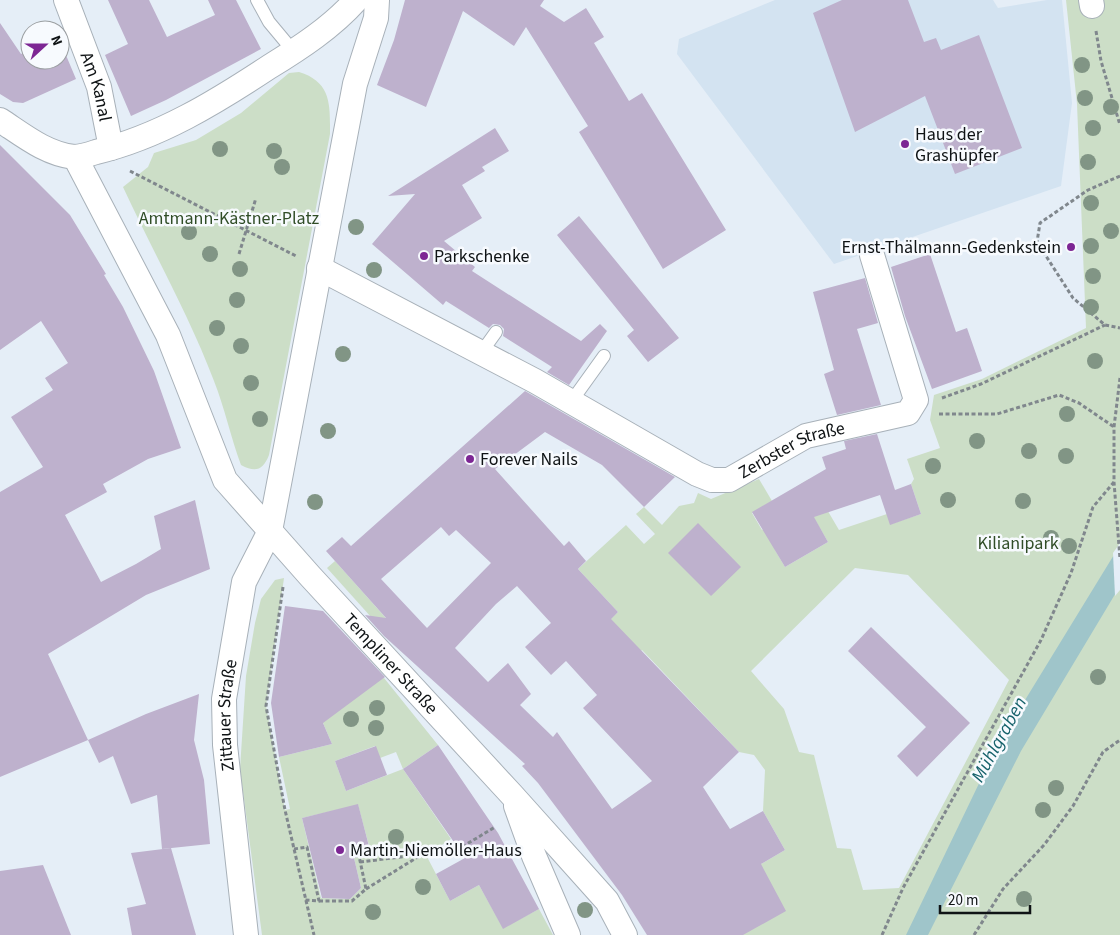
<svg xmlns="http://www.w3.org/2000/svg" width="1120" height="935" viewBox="0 0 1120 935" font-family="'Source Sans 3',sans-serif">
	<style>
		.built { fill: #d3e3f1 }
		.green { fill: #ccdec7; fill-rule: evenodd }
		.water { fill: #9fc5ca }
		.pier { fill: #e5eef7 }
		.building { fill: #beb1cd; fill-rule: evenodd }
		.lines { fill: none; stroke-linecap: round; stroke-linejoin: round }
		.lane-casing { stroke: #a8b1b9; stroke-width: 14 }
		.street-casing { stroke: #a8b1b9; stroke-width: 26 }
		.path { stroke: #80878d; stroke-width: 3; stroke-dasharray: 4 2.5; stroke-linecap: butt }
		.lane { stroke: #fff; stroke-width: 12 }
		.street { stroke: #fff; stroke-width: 24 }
		.tree { fill: #819585 }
		.poi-dot { fill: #7d2694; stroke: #f7fafe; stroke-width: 2 }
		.labels { text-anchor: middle; stroke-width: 5; stroke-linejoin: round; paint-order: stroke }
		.street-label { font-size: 18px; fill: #0f1315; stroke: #f7fafe }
		.poi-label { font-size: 18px; fill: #0f1315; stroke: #f7fafe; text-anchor: start }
		.park-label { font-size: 18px; fill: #304d27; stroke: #f7fafe }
		.water-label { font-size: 19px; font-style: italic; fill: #16626b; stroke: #f7fafe }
	</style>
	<rect width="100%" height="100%" fill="#e5eef7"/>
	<path class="built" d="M 775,0 L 993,0 L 998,8 L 1047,0 L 1062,0 L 1072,103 L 1061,186 L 834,264 L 677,54 L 679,39 Z"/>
	<g class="green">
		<path d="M 1066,0 L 1120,0 L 1120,935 L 743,935 L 761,864 L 785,850 L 763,811 L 765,770 L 754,755 L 739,752 L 642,650 L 626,666 L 594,634 L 618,612 L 578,569 L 626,525 L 644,544 L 655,534 L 636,514 L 644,507 L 662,525 L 679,506 L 694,503 L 698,493 L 711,499 L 759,479 L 772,501 L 752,513 L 762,530 L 771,525 L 775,550 L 785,567 L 828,542 L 796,487 L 809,479 L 839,530 L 887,514 L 891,524 L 921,514 L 911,484 L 914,479 L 907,459 L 940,448 L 930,420 L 934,395 L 982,379 L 1086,328 L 1077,104 ZM 855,568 L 908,575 L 1009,680 L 899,888 L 863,890 L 851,849 L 837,848 L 814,755 L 799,752 L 784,709 L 751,671 Z"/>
		<path d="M 299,72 C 332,82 330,106 330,134 L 269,455 C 263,470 256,473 241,465 C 231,438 225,409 214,381 C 189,315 153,252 123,187 L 148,167 L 154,153 L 196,140 L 241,113 L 289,73 Z"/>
		<path d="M 335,561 L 401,635 L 389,637 L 327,568 Z"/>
		<path d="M 284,578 L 266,706 L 285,810 L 290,809 L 279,757 L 332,744 L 312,697 L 384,678 L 438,745 L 403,769 L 451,839 L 437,848 L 424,851 L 450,901 L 479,885 L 503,928 L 539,909 L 553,935 L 262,935 L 240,769 L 246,676 L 255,623 L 261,599 L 275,580 ZM 375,746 L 380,758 L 396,752 L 403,769 L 346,791 L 335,761 ZM 358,805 L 371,853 L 354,858 L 361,888 L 350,899 L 321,898 L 302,818 Z"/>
	</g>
	<path class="water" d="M 1120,545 L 1120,586 L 1021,751 L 928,935 L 906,935 L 998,744 Z"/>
	<path class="pier" d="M 1120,543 L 1120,590 L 1115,596 L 1113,553 Z"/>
	<g class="building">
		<path d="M 108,0 L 149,0 L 167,37 L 215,15 L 208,0 L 236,0 L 261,49 L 166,100 L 131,116 L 105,55 L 128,44 Z"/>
		<path d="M 405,0 L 544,0 L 540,6 L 564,22 L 586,8 L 604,37 L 594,43 L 629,101 L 642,93 L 726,230 L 663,269 L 579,132 L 588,126 L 526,27 L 514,46 L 463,11 L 426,107 L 377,85 L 394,40 Z"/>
		<path d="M 842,0 L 908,0 L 924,42 L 936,38 L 941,50 L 979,35 L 1022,148 L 955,174 L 925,96 L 855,132 L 813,13 Z"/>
		<path d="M 0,23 L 21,54 L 30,50 L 30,60 L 60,60 L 60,41 L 76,79 L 23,103 L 13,102 L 0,94 Z"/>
		<path d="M 495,128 L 509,151 L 482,167 L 485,171 L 462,185 L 482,218 L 444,241 L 475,267 L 472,271 L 581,341 L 600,324 L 607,331 L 569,385 L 547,372 L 552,367 L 503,336 L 504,329 L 500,325 L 493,324 L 489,328 L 446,301 L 443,305 L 372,244 L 415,194 L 388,196 Z"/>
		<path d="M 0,145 L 70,215 L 106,274 L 104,275 L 123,307 L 154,371 L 181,448 L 148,459 L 103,484 L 107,492 L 65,515 L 101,582 L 136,564 L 161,549 L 154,516 L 195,500 L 210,569 L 146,595 L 48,654 L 88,740 L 0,777 L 0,492 L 43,467 L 11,417 L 53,390 L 45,378 L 68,363 L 41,321 L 0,350 Z"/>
		<path d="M 579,216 L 679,338 L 648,362 L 627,336 L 634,330 L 557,235 Z"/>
		<path d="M 930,254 L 956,332 L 967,328 L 982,371 L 932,389 L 905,316 L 891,267 Z"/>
		<path d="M 865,278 L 878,323 L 857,329 L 881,405 L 837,415 L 824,374 L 834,370 L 813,292 Z"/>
		<path d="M 525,391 L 675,477 L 644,507 L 602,465 L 545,432 L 495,469 L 564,546 L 569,541 L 586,561 L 578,569 L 618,612 L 611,619 L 739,752 L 703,787 L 730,829 L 763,811 L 785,850 L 761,864 L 786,911 L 743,935 L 647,935 L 622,895 L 538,783 L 522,766 L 525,764 L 384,636 L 365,615 L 386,618 L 326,551 L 342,537 L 351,546 ZM 441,527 L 449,536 L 456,530 L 491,563 L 427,628 L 381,579 ZM 517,586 L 551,623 L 525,647 L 551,675 L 566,661 L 597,695 L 583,708 L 652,781 L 612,809 L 557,732 L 553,737 L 520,705 L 531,694 L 508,663 L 488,682 L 455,648 L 496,604 Z"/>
		<path d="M 877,434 L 895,490 L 911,484 L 921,514 L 890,525 L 880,495 L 883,494 L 814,517 L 828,542 L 785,567 L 752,512 L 826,469 L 822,457 L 846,449 L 844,441 Z"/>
		<path d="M 698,523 L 741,567 L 711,596 L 668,553 Z"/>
		<path d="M 285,606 L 323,611 L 385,677 L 323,723 L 332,744 L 279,757 L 271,703 Z"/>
		<path d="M 871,627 L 970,723 L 917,777 L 897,756 L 926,727 L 848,651 Z"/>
		<path d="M 199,694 L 194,740 L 204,780 L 210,844 L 162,849 L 157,795 L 131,804 L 113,756 L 99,763 L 88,740 L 146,714 Z"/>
		<path d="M 438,745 L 498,833 L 539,909 L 503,929 L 479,885 L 450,901 L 436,874 L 465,858 L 403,769 Z"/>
		<path d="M 376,746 L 387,775 L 346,791 L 335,761 Z"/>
		<path d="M 358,804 L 371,854 L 354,858 L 361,888 L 350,899 L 322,898 L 302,818 Z"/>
		<path d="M 171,848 L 196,935 L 132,935 L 127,908 L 146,904 L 131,853 Z"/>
		<path d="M 43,865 L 71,935 L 0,935 L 0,871 Z"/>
	</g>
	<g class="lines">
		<defs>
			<g id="lane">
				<path d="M 257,0 L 269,22 L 294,52"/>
				<path d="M 481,353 L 496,332"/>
				<path d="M 571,402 L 604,356"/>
			</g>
			<g id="street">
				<path id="s1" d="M 66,0 L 99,87 L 111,148"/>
				<path d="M 1091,0 L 1092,6"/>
				<path d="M 0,120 C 23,135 46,154 74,157 C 81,157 90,154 96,152 C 159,137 216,102 269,67 C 300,48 332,27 356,0"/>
				<path id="s2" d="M 75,157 L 168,335 L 225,480 L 310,576 L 512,795 L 607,901 L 625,935"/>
				<path id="s3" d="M 319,268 L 535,381 L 697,474 L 712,480 L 729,480 L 806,436 L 908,413 L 916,400 L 872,255"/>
				<path d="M 516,806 L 534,856 L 568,935"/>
				<path id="s4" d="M 246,935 L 225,745 L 224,699 L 244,582 L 270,531 L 355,84 L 376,18 L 377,0"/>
			</g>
		</defs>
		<use href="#lane" class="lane-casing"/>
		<use href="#street" class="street-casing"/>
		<g class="path">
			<path d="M 1096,31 L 1101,61 L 1120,125"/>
			<path d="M 130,171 L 296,256"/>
			<path d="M 1120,176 L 1088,190 L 1040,223 L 1037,242 L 1073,298 L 1105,325 L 1120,328"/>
			<path d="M 239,254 L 256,198"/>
			<path d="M 1120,378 L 1114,427 L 1114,482 L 1120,559"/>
			<path d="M 942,398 L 981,384 L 1105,325"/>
			<path d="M 939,414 L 997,414 L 1059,395 L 1079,403 L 1114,427"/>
			<path d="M 283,587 L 266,706 L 285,810 L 314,935"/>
			<path d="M 294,849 L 307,847 L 319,901 L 304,900"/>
			<path d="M 360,862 L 457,850 L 495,827"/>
			<path d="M 366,889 L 421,855"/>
			<path d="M 319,901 L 352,901 L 366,889 L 359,856"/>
			<path d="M 882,935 L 903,888 L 1041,640 L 1071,573 L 1093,507 L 1114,482"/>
			<path d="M 974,935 L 1003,889 L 1044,845 L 1073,806 L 1103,752 L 1120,740"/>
		</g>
		<use href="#lane" class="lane"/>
		<use href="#street" class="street"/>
	</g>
	<g class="tree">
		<circle cx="1082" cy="65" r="8"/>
		<circle cx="1085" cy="98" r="8"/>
		<circle cx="1111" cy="107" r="8"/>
		<circle cx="1093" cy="128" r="8"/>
		<circle cx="220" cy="149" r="8"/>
		<circle cx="274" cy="151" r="8"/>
		<circle cx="1088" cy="162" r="8"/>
		<circle cx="282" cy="167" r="8"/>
		<circle cx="1091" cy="203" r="8"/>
		<circle cx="356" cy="227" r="8"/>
		<circle cx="1111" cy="231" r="8"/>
		<circle cx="189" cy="232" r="8"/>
		<circle cx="1091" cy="246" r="8"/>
		<circle cx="210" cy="254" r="8"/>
		<circle cx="240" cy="269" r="8"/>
		<circle cx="374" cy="270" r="8"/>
		<circle cx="1093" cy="276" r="8"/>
		<circle cx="237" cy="300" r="8"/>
		<circle cx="1091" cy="307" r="8"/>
		<circle cx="217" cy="328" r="8"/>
		<circle cx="241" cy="346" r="8"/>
		<circle cx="343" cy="354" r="8"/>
		<circle cx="1095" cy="361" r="8"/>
		<circle cx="251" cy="383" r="8"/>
		<circle cx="1067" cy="414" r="8"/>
		<circle cx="260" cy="419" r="8"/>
		<circle cx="328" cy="431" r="8"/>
		<circle cx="977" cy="441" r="8"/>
		<circle cx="1029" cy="451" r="8"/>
		<circle cx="1066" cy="456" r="8"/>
		<circle cx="933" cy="466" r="8"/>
		<circle cx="948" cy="500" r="8"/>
		<circle cx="1023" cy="501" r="8"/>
		<circle cx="315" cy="502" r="8"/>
		<circle cx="1051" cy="538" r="8"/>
		<circle cx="1069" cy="546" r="8"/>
		<circle cx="1098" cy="677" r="8"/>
		<circle cx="377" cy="708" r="8"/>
		<circle cx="351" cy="719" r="8"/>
		<circle cx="376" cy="728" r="8"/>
		<circle cx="1056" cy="788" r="8"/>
		<circle cx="1043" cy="810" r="8"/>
		<circle cx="396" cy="837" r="8"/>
		<circle cx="423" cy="887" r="8"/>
		<circle cx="1024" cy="899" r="8"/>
		<circle cx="585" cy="910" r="8"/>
		<circle cx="373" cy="912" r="8"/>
	</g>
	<g class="poi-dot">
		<circle cx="905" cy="144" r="5"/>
		<circle cx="1071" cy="247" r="5"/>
		<circle cx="424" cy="256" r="5"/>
		<circle cx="470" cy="459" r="5"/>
		<circle cx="340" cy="850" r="5"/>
	</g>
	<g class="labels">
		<g class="street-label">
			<text dy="6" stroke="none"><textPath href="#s1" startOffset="92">Am Kanal</textPath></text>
			<text dy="6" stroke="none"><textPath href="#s3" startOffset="534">Zerbster Straße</textPath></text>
			<text dy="6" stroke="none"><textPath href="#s2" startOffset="604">Templiner Straße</textPath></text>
			<text dy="6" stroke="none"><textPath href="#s4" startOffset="221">Zittauer Straße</textPath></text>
		</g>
		<g class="poi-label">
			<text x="915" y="140">Haus der<tspan x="915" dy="21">Grashüpfer</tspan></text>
			<text x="1061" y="253" text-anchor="end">Ernst-Thälmann-Gedenkstein</text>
			<text x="434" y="262">Parkschenke</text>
			<text x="480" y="465">Forever Nails</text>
			<text x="350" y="856">Martin-Niemöller-Haus</text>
		</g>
		<g class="park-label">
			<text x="229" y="224">Amtmann-Kästner-Platz</text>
			<text x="1018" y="549">Kilianipark</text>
		</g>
		<g class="water-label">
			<text transform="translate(998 739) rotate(-61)" y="7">Mühlgraben</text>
		</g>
	</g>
	<g transform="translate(45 45) rotate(69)"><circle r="24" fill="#f7fafe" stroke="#9a9ea1"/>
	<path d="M0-4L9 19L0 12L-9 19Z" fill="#7d2694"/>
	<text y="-8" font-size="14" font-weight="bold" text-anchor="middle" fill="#0f1315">N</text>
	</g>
	<path d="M940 905v8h90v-8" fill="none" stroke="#0f1315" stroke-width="2.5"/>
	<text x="948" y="905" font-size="15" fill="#0f1315" stroke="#f7fafe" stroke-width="4" paint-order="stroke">20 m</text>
</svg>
